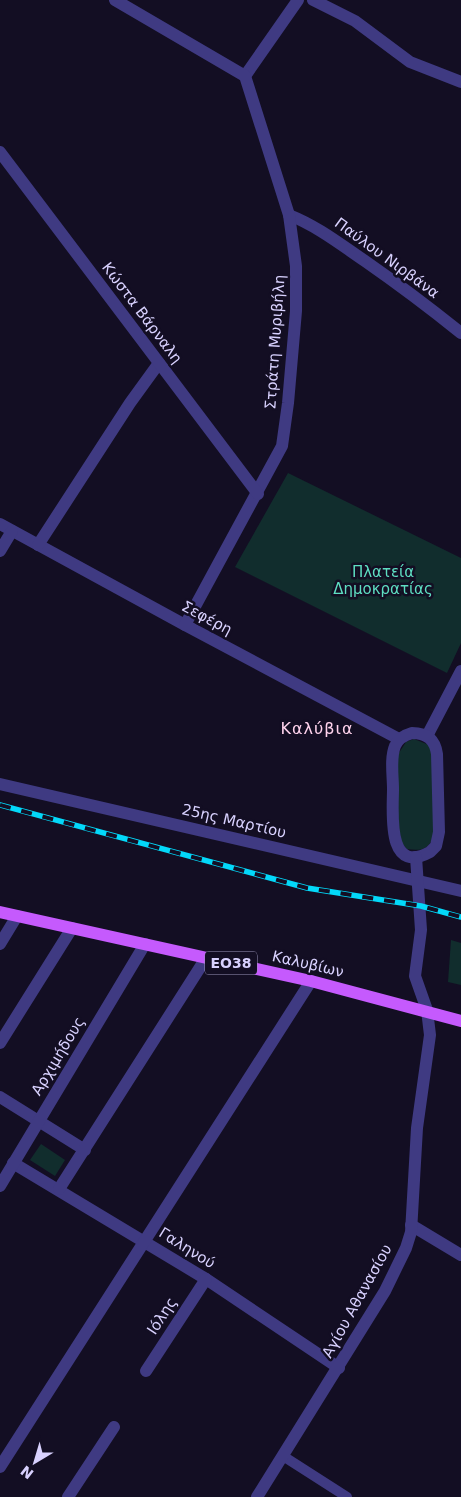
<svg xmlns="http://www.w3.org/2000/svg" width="461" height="1497" viewBox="0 0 461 1497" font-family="'DejaVu Sans',sans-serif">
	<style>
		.green { fill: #112d2d }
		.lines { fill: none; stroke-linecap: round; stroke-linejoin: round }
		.service { stroke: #3f3a82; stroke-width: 10 }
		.minor { stroke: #3f3a82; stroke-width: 12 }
		.tertiary { stroke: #3f3a82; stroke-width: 12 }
		.primary { stroke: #c55afd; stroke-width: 12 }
		.rail-casing { stroke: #03d8f9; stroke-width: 5.5 }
		.rail { stroke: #130e23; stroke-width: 4; stroke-dasharray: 11; stroke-linecap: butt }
		.labels { text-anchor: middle; stroke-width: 5; stroke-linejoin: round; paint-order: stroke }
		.shield { fill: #130e23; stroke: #9d96bc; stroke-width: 1 }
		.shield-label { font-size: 14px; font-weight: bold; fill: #d8d1fe }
		.street-label { font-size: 15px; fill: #d8d1fe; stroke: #130e23 }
		.park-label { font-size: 15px; fill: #5edec2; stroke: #130e23 }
		.neighbourhood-label { font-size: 16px; letter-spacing: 1px; fill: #ffd3ed; stroke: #130e23 }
	</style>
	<rect width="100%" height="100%" fill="#130e23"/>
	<g class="green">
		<path d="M 288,473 L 461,558 L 461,643 L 447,673 L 235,567 Z"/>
		<path d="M 414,739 L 429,745 L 433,752 L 434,836 C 428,850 421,851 407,849 L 398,839 L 397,756 L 406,742 Z"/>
		<path d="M 451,940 L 461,943 L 461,985 L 448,982 Z"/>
		<path d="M 41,1144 L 65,1160 L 55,1176 L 30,1160 Z"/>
	</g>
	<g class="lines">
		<path class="service" d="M 283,1456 L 347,1497"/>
		<g class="minor">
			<path d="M 313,0 L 355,21 L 410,62 L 461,82"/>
			<path d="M 245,76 L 298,0"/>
			<path d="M 289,215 C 317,226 340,244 365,261 C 398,284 430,308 461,333"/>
			<path d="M 0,524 L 185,625"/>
			<path d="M 38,545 L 130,403 L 159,363"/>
			<path d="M 0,551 L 12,531"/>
			<path d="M 427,736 L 461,671"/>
			<path d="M 0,784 L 461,891"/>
			<path d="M 0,944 L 17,916"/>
			<path d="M 0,1043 L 72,928"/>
			<path d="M 0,1097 L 85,1150"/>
			<path d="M 13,1163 L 206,1279 L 339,1368"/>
			<path d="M 0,1186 L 145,944"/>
			<path d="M 59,1189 L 206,958"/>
			<path d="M 411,1225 L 461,1255"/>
			<path d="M 146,1371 L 206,1279"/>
			<path d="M 0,1467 L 311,981"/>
			<path d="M 68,1497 L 114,1427"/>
			<path d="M 257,1497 L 385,1291 L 406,1248 L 411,1232 L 417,1128 L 430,1035 L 427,1010"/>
		</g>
		<g class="tertiary">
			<path d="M 115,0 L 245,76 L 289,215 L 296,266 L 296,311 L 288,403 L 282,446 L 185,625 L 399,739"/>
			<path d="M 0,152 L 258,494"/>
			<path d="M 412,733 C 427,733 435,740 437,754 L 439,832 L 436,846 L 430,852 C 386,876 393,812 393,789 C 393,776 390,758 395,746 C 398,738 405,735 412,733 Z"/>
			<path d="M 416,857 L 421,930 L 415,976 L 427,1010"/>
		</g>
		<path class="primary" d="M 0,912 L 311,981 L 461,1021"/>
		<defs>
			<path id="rail" d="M 0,805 L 307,888 L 421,906 L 461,917"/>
		</defs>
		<use href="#rail" class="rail-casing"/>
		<use href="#rail" class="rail"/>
	</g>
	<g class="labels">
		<rect class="shield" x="205" y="951.5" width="52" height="23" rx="4"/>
		<g class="shield-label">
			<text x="231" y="968">ΕΟ38</text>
		</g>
		<g class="street-label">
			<text transform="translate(387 258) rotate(36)" y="5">Παύλου Νιρβάνα</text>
			<text transform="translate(142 313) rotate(53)" y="5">Κώστα Βάρναλη</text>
			<text transform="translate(275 342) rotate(-86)" y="5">Στράτη Μυριβήλη</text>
			<text transform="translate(207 618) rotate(28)" y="5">Σεφέρη</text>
			<text transform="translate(234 821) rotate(13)" y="5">25ης Μαρτίου</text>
			<text transform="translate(308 964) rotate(13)" y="5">Καλυβίων</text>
			<text transform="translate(58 1056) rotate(-59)" y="5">Αρχιμήδους</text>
			<text transform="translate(187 1248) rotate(32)" y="5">Γαληνού</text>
			<text transform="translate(357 1301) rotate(-61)" y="5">Αγίου Αθανασίου</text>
			<text transform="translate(162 1316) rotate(-57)" y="5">Ιόλης</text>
		</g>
		<g class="park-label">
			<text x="383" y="577">Πλατεία<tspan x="383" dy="17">Δημοκρατίας</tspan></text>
		</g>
		<g class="neighbourhood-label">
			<text x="317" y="734">Καλύβια</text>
		</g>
	</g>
	<g transform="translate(35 1462) rotate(218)" stroke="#130e23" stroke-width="4" paint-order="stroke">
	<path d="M0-4L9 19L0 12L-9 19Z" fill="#d8d1fe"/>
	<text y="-8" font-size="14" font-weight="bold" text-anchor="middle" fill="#d8d1fe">N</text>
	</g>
</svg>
